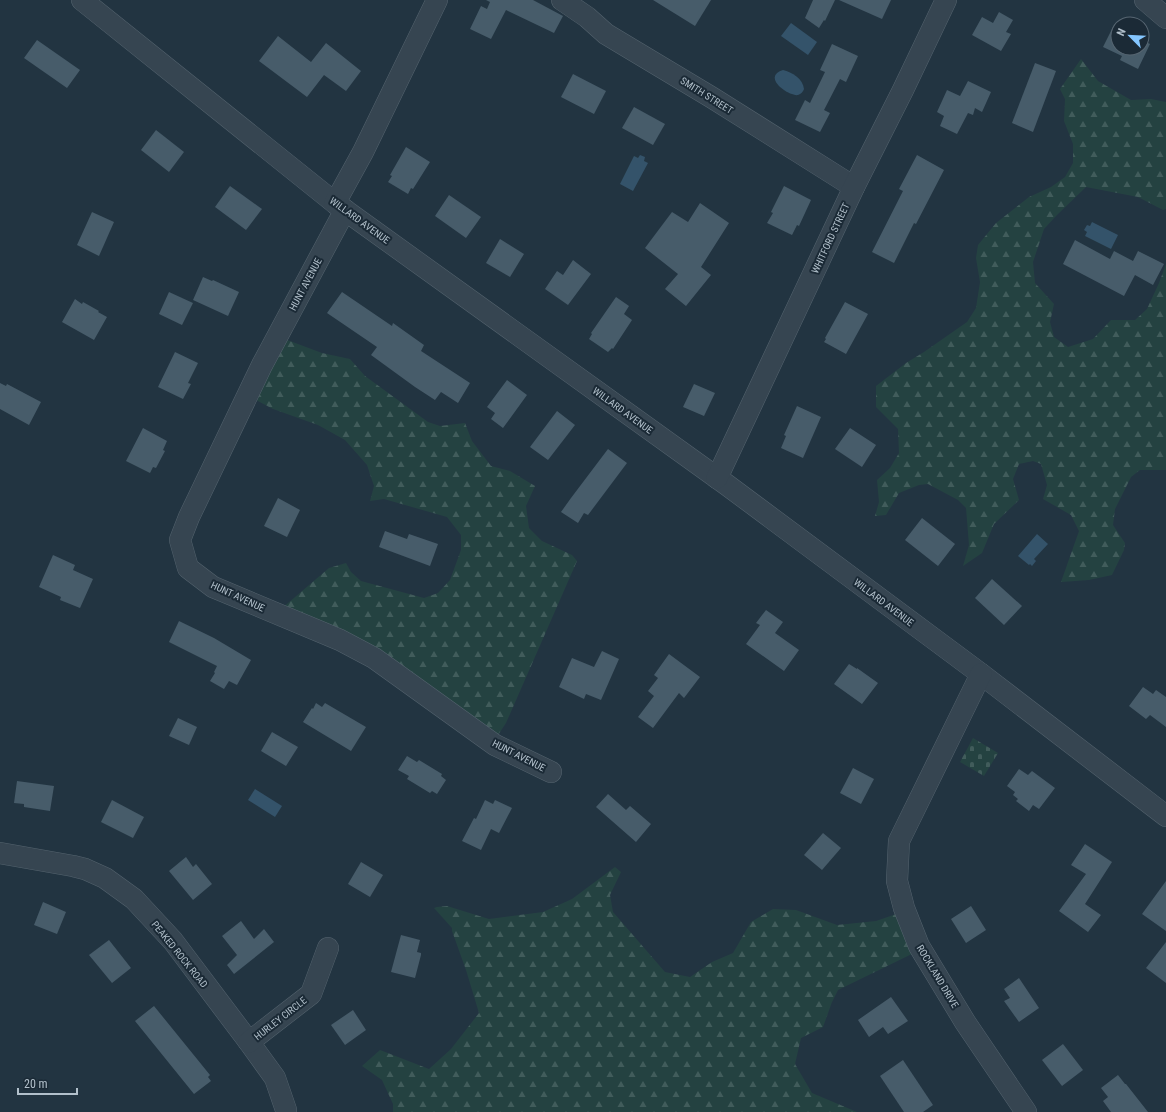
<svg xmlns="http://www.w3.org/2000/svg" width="1166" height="1112" viewBox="0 0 1166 1112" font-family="'Roboto Condensed',sans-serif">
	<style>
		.forest { fill: url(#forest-firs) }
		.cemetery { fill: url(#cemetery-stones) }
		.water { fill: #34536a }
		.building { fill: #475c6a }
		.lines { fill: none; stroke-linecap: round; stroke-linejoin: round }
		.minor-casing { stroke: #54636e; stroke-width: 22 }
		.minor { stroke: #364551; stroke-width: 21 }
		.labels { text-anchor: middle; stroke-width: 4; stroke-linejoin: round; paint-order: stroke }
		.street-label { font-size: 10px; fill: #b2c0cb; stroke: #1b2a36 }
	</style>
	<defs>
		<pattern id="forest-firs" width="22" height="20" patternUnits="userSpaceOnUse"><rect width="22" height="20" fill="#244241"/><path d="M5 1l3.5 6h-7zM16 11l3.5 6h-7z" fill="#415c5b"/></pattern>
		<pattern id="cemetery-stones" width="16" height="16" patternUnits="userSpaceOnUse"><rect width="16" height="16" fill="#244241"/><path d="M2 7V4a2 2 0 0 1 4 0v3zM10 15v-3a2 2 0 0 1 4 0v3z" fill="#415c5b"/></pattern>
	</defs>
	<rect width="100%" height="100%" fill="#223441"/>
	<g class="forest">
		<path d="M 1081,59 L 1098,81 L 1131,100 L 1151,99 L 1166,102 L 1166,209 L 1163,210 L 1138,197 L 1086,187 L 1057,215 L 1044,229 L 1033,262 L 1035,283 L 1054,304 L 1050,322 L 1054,337 L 1068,347 L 1093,339 L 1111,320 L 1135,320 L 1147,309 L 1159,283 L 1166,264 L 1166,470 L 1140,470 L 1131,477 L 1115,509 L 1113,525 L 1125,543 L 1124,550 L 1112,575 L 1089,580 L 1061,582 L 1079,531 L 1071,515 L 1043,499 L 1047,485 L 1041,464 L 1033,461 L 1019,464 L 1013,479 L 1019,500 L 994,524 L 982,553 L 963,566 L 969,545 L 966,508 L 958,500 L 928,484 L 919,485 L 899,493 L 886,515 L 875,516 L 879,502 L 877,480 L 890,468 L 899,453 L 898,429 L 876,407 L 876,386 L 906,363 L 924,352 L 967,322 L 976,308 L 980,282 L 976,258 L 978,245 L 996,223 L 1029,197 L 1051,187 L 1065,177 L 1073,163 L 1073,144 L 1064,121 L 1065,99 L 1060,89 Z"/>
		<path d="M 282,338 L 322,353 L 350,359 L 365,376 L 428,422 L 440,426 L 465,423 L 472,441 L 491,466 L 510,471 L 535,486 L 526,506 L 529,528 L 542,541 L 572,555 L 577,561 L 506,723 L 492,744 L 281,609 L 329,568 L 346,563 L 351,572 L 361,581 L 424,598 L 438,593 L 450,580 L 461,550 L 461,535 L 447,517 L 384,499 L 370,501 L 374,486 L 367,465 L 345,440 L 318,425 L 273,409 L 250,397 Z"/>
		<path d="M 615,867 L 621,872 L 610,895 L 613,912 L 665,972 L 690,977 L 712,962 L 733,953 L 751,922 L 773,909 L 796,910 L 837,925 L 876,921 L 902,912 L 916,952 L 838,990 L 832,1002 L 823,1027 L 801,1038 L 795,1064 L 812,1093 L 857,1112 L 393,1112 L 393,1104 L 382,1080 L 362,1066 L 380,1050 L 429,1069 L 451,1049 L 479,1013 L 466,970 L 452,931 L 452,928 L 434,908 L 437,907 L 447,906 L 489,919 L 543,912 L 572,899 Z"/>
	</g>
	<path class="cemetery" d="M 973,738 L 998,753 L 984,776 L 960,762 Z"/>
	<g class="water">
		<path d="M 791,23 L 817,42 L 808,55 L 781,36 Z"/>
		<path d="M 783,70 C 792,72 803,79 804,89 C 803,92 801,94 798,95 C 789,97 761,77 783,70 Z"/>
		<path d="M 640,155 L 645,157 L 644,161 L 648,163 L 633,191 L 620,184 L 634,156 L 638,158 Z"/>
		<path d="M 1092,222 L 1118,235 L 1111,249 L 1085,236 L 1087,232 L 1084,230 L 1087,225 L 1090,226 Z"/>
		<path d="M 1037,534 L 1048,544 L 1034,559 L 1036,561 L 1032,566 L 1030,564 L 1029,565 L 1018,556 Z"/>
		<path d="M 255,789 L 282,806 L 275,817 L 248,800 Z"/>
	</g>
	<g class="building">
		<path d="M 486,0 L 533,0 L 563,16 L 554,33 L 506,10 L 491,39 L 470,29 L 481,6 L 487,9 L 490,2 Z"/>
		<path d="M 653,0 L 711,0 L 695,26 Z"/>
		<path d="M 813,0 L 835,0 L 825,21 L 824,20 L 819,28 L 805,18 Z"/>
		<path d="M 839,0 L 891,0 L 882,19 Z"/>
		<path d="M 999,12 L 1013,20 L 1006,32 L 1011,34 L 1001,51 L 972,35 L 982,17 L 993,23 Z"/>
		<path d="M 1113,27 L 1118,29 L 1118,48 L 1142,48 L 1142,40 L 1150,44 L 1138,69 L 1120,60 L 1122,56 L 1103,47 Z"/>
		<path d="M 278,36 L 311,62 L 326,43 L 361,71 L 346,91 L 324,75 L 307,97 L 259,61 Z"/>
		<path d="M 37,40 L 80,70 L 67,88 L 24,58 Z"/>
		<path d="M 832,44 L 858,56 L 846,82 L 840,79 L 824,110 L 830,113 L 820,132 L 795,120 L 805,100 L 810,103 L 825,72 L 820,70 Z"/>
		<path d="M 1035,63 L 1056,71 L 1033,132 L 1012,123 Z"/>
		<path d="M 573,74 L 606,91 L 594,114 L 561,97 Z"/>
		<path d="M 968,81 L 991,92 L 982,112 L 975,108 L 973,115 L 968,113 L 957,134 L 940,126 L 944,116 L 937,112 L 947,90 L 960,96 Z"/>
		<path d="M 634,107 L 665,124 L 653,145 L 622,128 Z"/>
		<path d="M 156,130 L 184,152 L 169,172 L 141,150 Z"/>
		<path d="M 406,147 L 430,162 L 413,189 L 411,188 L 408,194 L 388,182 L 392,176 L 390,175 Z"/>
		<path d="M 917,155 L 944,170 L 916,224 L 914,223 L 894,263 L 872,252 L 903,191 L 899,189 Z"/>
		<path d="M 230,186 L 262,209 L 246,230 L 215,207 Z"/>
		<path d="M 784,186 L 811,200 L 799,226 L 797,225 L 792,235 L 767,223 L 773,213 L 771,212 Z"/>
		<path d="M 449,195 L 481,217 L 466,238 L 435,216 Z"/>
		<path d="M 700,203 L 729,223 L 701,267 L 711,275 L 686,306 L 665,289 L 678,274 L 645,248 L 672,212 L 688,222 Z"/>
		<path d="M 92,212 L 114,222 L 99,256 L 77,245 Z"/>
		<path d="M 500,239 L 524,254 L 510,277 L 486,263 Z"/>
		<path d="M 1075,240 L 1110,259 L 1114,251 L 1133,261 L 1138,251 L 1164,264 L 1153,285 L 1135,275 L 1124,296 L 1063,264 Z"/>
		<path d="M 573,260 L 591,274 L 568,305 L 545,289 L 557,271 L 563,275 Z"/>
		<path d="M 203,277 L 212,281 L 213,280 L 239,292 L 228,316 L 193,300 Z"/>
		<path d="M 169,292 L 193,303 L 182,325 L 159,314 Z"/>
		<path d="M 342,292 L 392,326 L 393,323 L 424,345 L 421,351 L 470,383 L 458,403 L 441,392 L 435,400 L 415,387 L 371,355 L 377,347 L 327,313 Z"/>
		<path d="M 616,297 L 629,306 L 624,314 L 632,320 L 613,349 L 612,348 L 608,352 L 589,339 L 592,334 L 591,333 Z"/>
		<path d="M 75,299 L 82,304 L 83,302 L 99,311 L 98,312 L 107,317 L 94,340 L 62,322 Z"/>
		<path d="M 845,302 L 868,314 L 846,354 L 824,342 L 826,339 L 825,338 Z"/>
		<path d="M 175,352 L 198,363 L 188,383 L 191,384 L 183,399 L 158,387 Z"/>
		<path d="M 507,380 L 527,395 L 503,428 L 491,419 L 495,413 L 487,407 Z"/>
		<path d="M 0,383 L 6,386 L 7,384 L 41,402 L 29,425 L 0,409 Z"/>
		<path d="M 694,384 L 715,393 L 704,416 L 683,407 Z"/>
		<path d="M 797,406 L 821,417 L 803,458 L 781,448 L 786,436 L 784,435 Z"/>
		<path d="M 557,411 L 575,425 L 548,460 L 530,447 Z"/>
		<path d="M 143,428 L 167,441 L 163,450 L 165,451 L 156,468 L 153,467 L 150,473 L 126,461 Z"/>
		<path d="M 850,428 L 876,445 L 862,467 L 835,449 Z"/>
		<path d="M 608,449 L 627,463 L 588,515 L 584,513 L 578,523 L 561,512 L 571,498 Z"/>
		<path d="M 278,498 L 300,510 L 287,537 L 264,526 Z"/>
		<path d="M 922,518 L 955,544 L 938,566 L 905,540 Z"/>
		<path d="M 385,531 L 407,539 L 409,534 L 438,544 L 430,566 L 379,547 Z"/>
		<path d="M 53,555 L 75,565 L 73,570 L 93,579 L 80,608 L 60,600 L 61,597 L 39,587 Z"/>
		<path d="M 992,579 L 1022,606 L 1004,625 L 975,598 Z"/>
		<path d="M 766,610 L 783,622 L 775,633 L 799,650 L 784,671 L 746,644 L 760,625 L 756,623 Z"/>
		<path d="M 179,621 L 214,638 L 251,660 L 237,685 L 229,681 L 224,689 L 210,681 L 215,673 L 214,672 L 217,666 L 169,642 Z"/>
		<path d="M 602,651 L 619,659 L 601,700 L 586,694 L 584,699 L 559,687 L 572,658 L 594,667 Z"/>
		<path d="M 669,654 L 700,677 L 684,698 L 679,693 L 653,728 L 638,717 L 654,696 L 648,691 L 658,678 L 654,675 Z"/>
		<path d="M 849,664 L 857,669 L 857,668 L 878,683 L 862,704 L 834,684 Z"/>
		<path d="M 1143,687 L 1153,694 L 1156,690 L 1166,697 L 1166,727 L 1150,715 L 1146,719 L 1129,706 Z"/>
		<path d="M 316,703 L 322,707 L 325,703 L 366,727 L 351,751 L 303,722 L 312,708 L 313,709 Z"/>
		<path d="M 178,718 L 197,727 L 189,745 L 169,736 Z"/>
		<path d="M 272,732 L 298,747 L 286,766 L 261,751 Z"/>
		<path d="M 407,756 L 417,762 L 419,760 L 442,774 L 441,776 L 446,780 L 437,794 L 432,791 L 430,793 L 407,779 L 409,776 L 398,770 Z"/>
		<path d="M 853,768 L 874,779 L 861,804 L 840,793 Z"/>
		<path d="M 1019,769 L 1028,775 L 1032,771 L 1055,788 L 1039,809 L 1033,805 L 1029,811 L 1016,801 L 1018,799 L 1013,795 L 1015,792 L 1007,786 Z"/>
		<path d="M 17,781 L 54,786 L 50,811 L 24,807 L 24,804 L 14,803 Z"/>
		<path d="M 608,794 L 626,810 L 630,806 L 651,824 L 636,842 L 596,807 Z"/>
		<path d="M 112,800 L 144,817 L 133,838 L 101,822 Z"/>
		<path d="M 485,800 L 493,804 L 495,800 L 512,808 L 499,833 L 491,829 L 481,850 L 462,841 L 474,818 L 476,819 Z"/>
		<path d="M 823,833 L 841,848 L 822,870 L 804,855 Z"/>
		<path d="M 1085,844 L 1112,862 L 1085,904 L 1101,915 L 1088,932 L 1059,911 L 1086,874 L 1071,865 Z"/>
		<path d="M 186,857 L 193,867 L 196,864 L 212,884 L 193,900 L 169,871 Z"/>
		<path d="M 361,862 L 383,875 L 370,897 L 348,884 Z"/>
		<path d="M 1166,881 L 1166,931 L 1142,914 Z"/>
		<path d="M 43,902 L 66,912 L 57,934 L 34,925 Z"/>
		<path d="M 971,906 L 986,930 L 966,943 L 951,919 Z"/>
		<path d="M 241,921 L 254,939 L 264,929 L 274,942 L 234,974 L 227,965 L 237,955 L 222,936 Z"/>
		<path d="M 401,935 L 420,940 L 417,952 L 421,953 L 421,955 L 415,978 L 391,972 Z"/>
		<path d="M 109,940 L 131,968 L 112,983 L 89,955 Z"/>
		<path d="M 1166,942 L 1166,983 L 1146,968 Z"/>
		<path d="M 1019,978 L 1039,1008 L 1019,1022 L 1004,1001 L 1010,998 L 1004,989 Z"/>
		<path d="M 891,997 L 908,1021 L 888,1034 L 883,1027 L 869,1037 L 858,1020 Z"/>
		<path d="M 154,1006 L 210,1075 L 208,1077 L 211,1081 L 194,1094 L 135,1021 Z"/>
		<path d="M 353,1010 L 366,1030 L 345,1045 L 331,1025 Z"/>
		<path d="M 1063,1044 L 1083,1070 L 1062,1086 L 1042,1060 Z"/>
		<path d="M 903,1060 L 933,1105 L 923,1112 L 904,1112 L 880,1076 Z"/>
		<path d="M 1118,1075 L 1125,1084 L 1126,1084 L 1148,1112 L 1111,1112 L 1103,1101 L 1108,1097 L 1101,1088 Z"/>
	</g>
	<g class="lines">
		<defs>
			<g id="minor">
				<path d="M 82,0 L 335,203 L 727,485 L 981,674 L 1166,816"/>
				<path d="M 562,0 L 587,17 L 606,34 L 711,97 L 854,187"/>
				<path d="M 1145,0 L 1166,18"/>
				<path d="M 335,203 L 363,152 L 437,0"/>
				<path d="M 345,210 L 262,365 L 189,517 L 180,540 L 188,568 L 213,587 L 340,640 L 374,658 L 495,745 L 551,772"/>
				<path d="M 717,478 L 854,187 L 903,90 L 946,0"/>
				<path d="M 981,674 L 899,841 L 897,881 L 904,908 L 919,946 L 965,1022 L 1026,1112"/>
				<path d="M 0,853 L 73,866 L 85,869 L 105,878 L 134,899 L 173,941 L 249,1042 L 275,1078 L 286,1110 L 286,1112"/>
				<path d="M 249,1042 L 311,994 L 328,948"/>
			</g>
		</defs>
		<use href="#minor" class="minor-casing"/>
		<use href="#minor" class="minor"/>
	</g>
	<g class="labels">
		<g class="street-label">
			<text transform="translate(707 95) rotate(32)" y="4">SMITH STREET</text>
			<text transform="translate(360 220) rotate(36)" y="4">WILLARD AVENUE</text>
			<text transform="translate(830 238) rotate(-65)" y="4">WHITFORD STREET</text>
			<text transform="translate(305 284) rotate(-62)" y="4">HUNT AVENUE</text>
			<text transform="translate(623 410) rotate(36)" y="4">WILLARD AVENUE</text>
			<text transform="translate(238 596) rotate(25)" y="4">HUNT AVENUE</text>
			<text transform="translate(884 602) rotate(37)" y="4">WILLARD AVENUE</text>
			<text transform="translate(519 755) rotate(27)" y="4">HUNT AVENUE</text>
			<text transform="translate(180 954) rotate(51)" y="4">PEAKED ROCK ROAD</text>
			<text transform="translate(938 976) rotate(59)" y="4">ROCKLAND DRIVE</text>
			<text transform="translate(280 1018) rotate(-38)" y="4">HURLEY CIRCLE</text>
		</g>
	</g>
	<g transform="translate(1130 36) rotate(294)"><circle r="19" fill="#1b2a36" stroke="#576672"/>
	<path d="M0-3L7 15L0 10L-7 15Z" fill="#84c6ff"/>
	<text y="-6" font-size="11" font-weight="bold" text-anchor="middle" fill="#b2c0cb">N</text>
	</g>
	<path d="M18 1088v6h59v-6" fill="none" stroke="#b2c0cb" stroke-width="2"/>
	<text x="24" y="1088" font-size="12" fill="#b2c0cb" stroke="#1b2a36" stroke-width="3" paint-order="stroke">20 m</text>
</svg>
